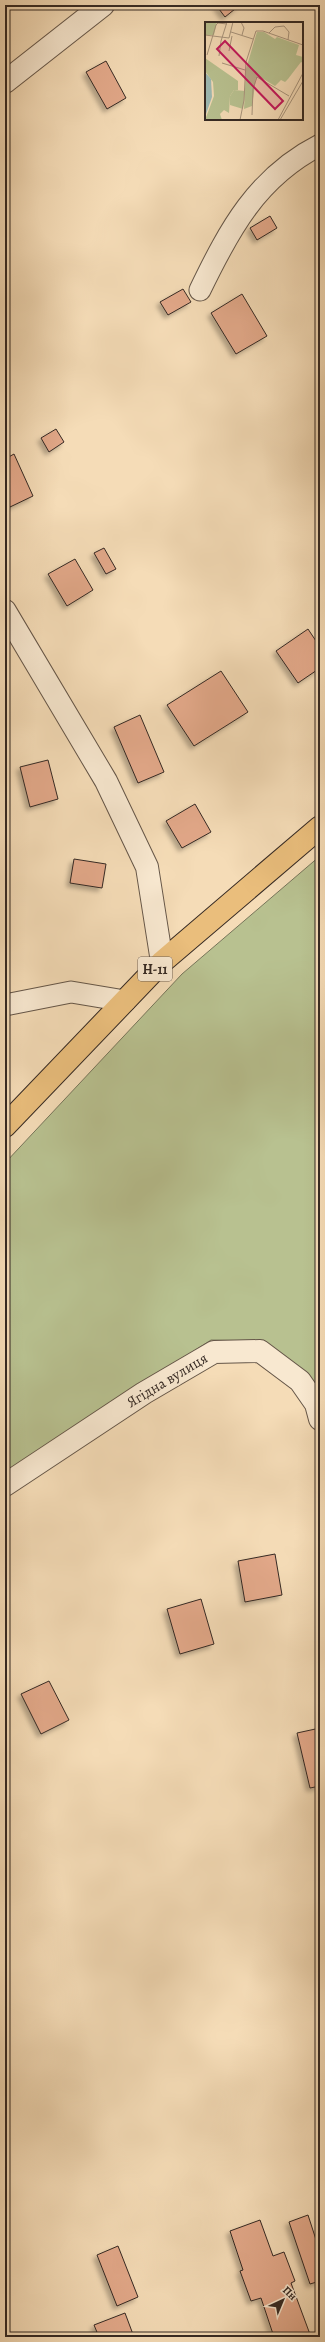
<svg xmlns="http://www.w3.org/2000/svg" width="325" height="2342" viewBox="0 0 325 2342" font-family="Alegreya,serif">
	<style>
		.green { fill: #b8c190; stroke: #76755a }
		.building { fill: #e2a889; stroke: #352923; filter: url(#shadow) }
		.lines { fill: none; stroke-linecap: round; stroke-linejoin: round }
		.lane-casing { stroke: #655648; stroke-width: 23 }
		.street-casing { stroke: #655648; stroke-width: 24 }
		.primary-casing { stroke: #352923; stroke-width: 24 }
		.lane { stroke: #f8e8d0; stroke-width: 21 }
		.street { stroke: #f8e8d0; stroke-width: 22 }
		.primary { stroke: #eabe7c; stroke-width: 22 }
		.labels { text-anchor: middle; stroke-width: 4; stroke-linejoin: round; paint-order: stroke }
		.shield { fill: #f8e8d0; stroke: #706257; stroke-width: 1 }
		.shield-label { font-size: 14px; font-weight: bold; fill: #352923 }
		.street-label { font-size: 15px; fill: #352923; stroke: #f8e8d0 }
		.inset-road { fill: none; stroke: #a8947c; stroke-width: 1 }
		.view { fill: #c2185b; fill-opacity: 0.15; stroke: #c2185b; stroke-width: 2 }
		.inset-edge { fill: none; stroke: #352923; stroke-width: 2 }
	</style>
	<defs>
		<filter id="shadow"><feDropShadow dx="-3.5" dy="3.5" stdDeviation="2" flood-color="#0004"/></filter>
	</defs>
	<rect width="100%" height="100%" fill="#f5dcb7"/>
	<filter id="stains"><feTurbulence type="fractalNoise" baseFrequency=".005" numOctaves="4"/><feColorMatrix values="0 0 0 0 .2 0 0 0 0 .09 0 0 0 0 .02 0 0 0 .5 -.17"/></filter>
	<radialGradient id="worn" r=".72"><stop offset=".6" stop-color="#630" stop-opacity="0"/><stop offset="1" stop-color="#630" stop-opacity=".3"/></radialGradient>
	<path class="green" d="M 320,856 L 320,1393 L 304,1373 L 265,1341 L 211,1340 L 5,1472 L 5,1163 L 182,974 Z"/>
	<g class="building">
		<path d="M 216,5 L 240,5 L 225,17 Z"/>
		<path d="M 106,61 L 126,98 L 107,109 L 86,72 Z"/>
		<path d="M 270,216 L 277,228 L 257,240 L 250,228 Z"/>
		<path d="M 183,289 L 191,302 L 168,315 L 160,302 Z"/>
		<path d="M 242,294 L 267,336 L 236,354 L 211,313 Z"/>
		<path d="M 56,429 L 64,442 L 49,452 L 41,438 Z"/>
		<path d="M 14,454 L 33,496 L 10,507 L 5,495 L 5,459 Z"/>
		<path d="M 104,548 L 116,569 L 106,574 L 94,553 Z"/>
		<path d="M 75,559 L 93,590 L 67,606 L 48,574 Z"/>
		<path d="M 308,629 L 320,647 L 320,668 L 298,683 L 276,651 Z"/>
		<path d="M 221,671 L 248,712 L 194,746 L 167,705 Z"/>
		<path d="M 140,715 L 164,772 L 138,783 L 114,727 Z"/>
		<path d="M 48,760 L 58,799 L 30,807 L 20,767 Z"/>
		<path d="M 195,804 L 211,832 L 182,848 L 166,821 Z"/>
		<path d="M 74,859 L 106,864 L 102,888 L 70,883 Z"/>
		<path d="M 275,1554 L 282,1595 L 245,1602 L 238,1561 Z"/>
		<path d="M 201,1599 L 214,1644 L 180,1654 L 167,1609 Z"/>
		<path d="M 49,1681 L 69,1720 L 41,1734 L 21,1694 Z"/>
		<path d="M 320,1728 L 320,1786 L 310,1788 L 297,1733 Z"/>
		<path d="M 308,2215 L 320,2252 L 320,2281 L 310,2284 L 289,2222 Z"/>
		<path d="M 260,2220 L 273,2256 L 284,2252 L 295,2281 L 291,2283 L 311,2337 L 274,2337 L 261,2298 L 251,2301 L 240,2271 L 243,2270 L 230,2231 Z"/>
		<path d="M 118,2246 L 138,2297 L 117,2306 L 97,2255 Z"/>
		<path d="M 125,2313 L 134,2337 L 99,2337 L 94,2325 Z"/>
	</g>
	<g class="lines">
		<defs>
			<g id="lane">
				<path d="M 200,290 C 229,230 257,177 320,145"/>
				<path d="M 5,1005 L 71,992 L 125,1001"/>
			</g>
			<g id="street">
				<path d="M 5,82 L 103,5"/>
				<path d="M 5,611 L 106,781 L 147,867 L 162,962"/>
				<path d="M 5,1485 L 144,1393 L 214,1352 L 260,1351 L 300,1381 L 316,1404 L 320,1419"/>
			</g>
			<path id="primary" d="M 5,1126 L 162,962 L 320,827"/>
		</defs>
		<use href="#lane" class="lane-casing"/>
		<use href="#street" class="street-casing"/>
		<use href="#primary" class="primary-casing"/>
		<use href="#lane" class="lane"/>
		<use href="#street" class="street"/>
		<use href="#primary" class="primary"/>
	</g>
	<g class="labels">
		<rect class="shield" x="138" y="957" width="34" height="24" rx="3"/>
		<g class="shield-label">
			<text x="155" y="974">Н-11</text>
		</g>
		<g class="street-label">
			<text transform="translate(167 1380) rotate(-31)" y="5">Ягідна вулиця</text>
		</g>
	</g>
	<g transform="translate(205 22)">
		<rect width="98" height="98" fill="#f5dcb7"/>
		<path d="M 0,0 L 12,0 L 9,13 L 0,13 ZM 52,10 L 59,10 L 70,17 L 72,15 L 94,23 L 91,33 L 98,35 L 98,41 L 96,40 L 83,57 L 80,60 L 76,58 L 70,64 L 55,55 L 51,56 L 47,84 L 39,87 L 41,47 ZM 0,36 L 33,59 L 33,68 L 29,68 L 25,74 L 24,91 L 19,88 L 15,92 L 17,98 L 0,98 L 9,74 L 8,60 L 0,49 Z" fill="#b8c190"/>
		<path d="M 29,68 L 40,69 L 38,87 L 25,83 L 25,74 Z" fill="#b8c190"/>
		<path d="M 0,50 L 6,57 L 7,75 L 0,95 Z" fill="#9dbab4"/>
		<path class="inset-road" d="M 36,0 L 39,6 L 37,13M 26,10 L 48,17M 64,11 L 70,5 L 79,4 L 84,10 L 83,18M 0,13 L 24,16 L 28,0M 24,29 L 27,14M 2,33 L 11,3 L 13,1 L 22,2M 14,34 L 16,19 L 22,0M 17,41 L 40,48M 47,93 L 48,67 L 52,55 L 84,74M 35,98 L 39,78 L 41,40 L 51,9 L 58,9 L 98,23M 73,98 L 98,51M 75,98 L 98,59"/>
		<path class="view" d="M 20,19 L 78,79 L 70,87 L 12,27 Z"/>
		<rect width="98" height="98" class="inset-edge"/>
	</g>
	<rect width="325" height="2342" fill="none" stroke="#f5dcb7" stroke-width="20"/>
	<rect x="6" y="6" width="313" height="2330" fill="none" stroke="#352923" stroke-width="2"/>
	<rect x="10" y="10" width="305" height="2322" fill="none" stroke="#352923"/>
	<g transform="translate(283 2300) rotate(44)" stroke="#f8e8d0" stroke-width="3" paint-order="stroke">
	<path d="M0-3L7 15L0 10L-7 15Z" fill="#352923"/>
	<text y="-6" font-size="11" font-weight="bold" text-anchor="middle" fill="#352923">Пн</text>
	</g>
	<rect width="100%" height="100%" filter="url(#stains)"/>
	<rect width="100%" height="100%" fill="url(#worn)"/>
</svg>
